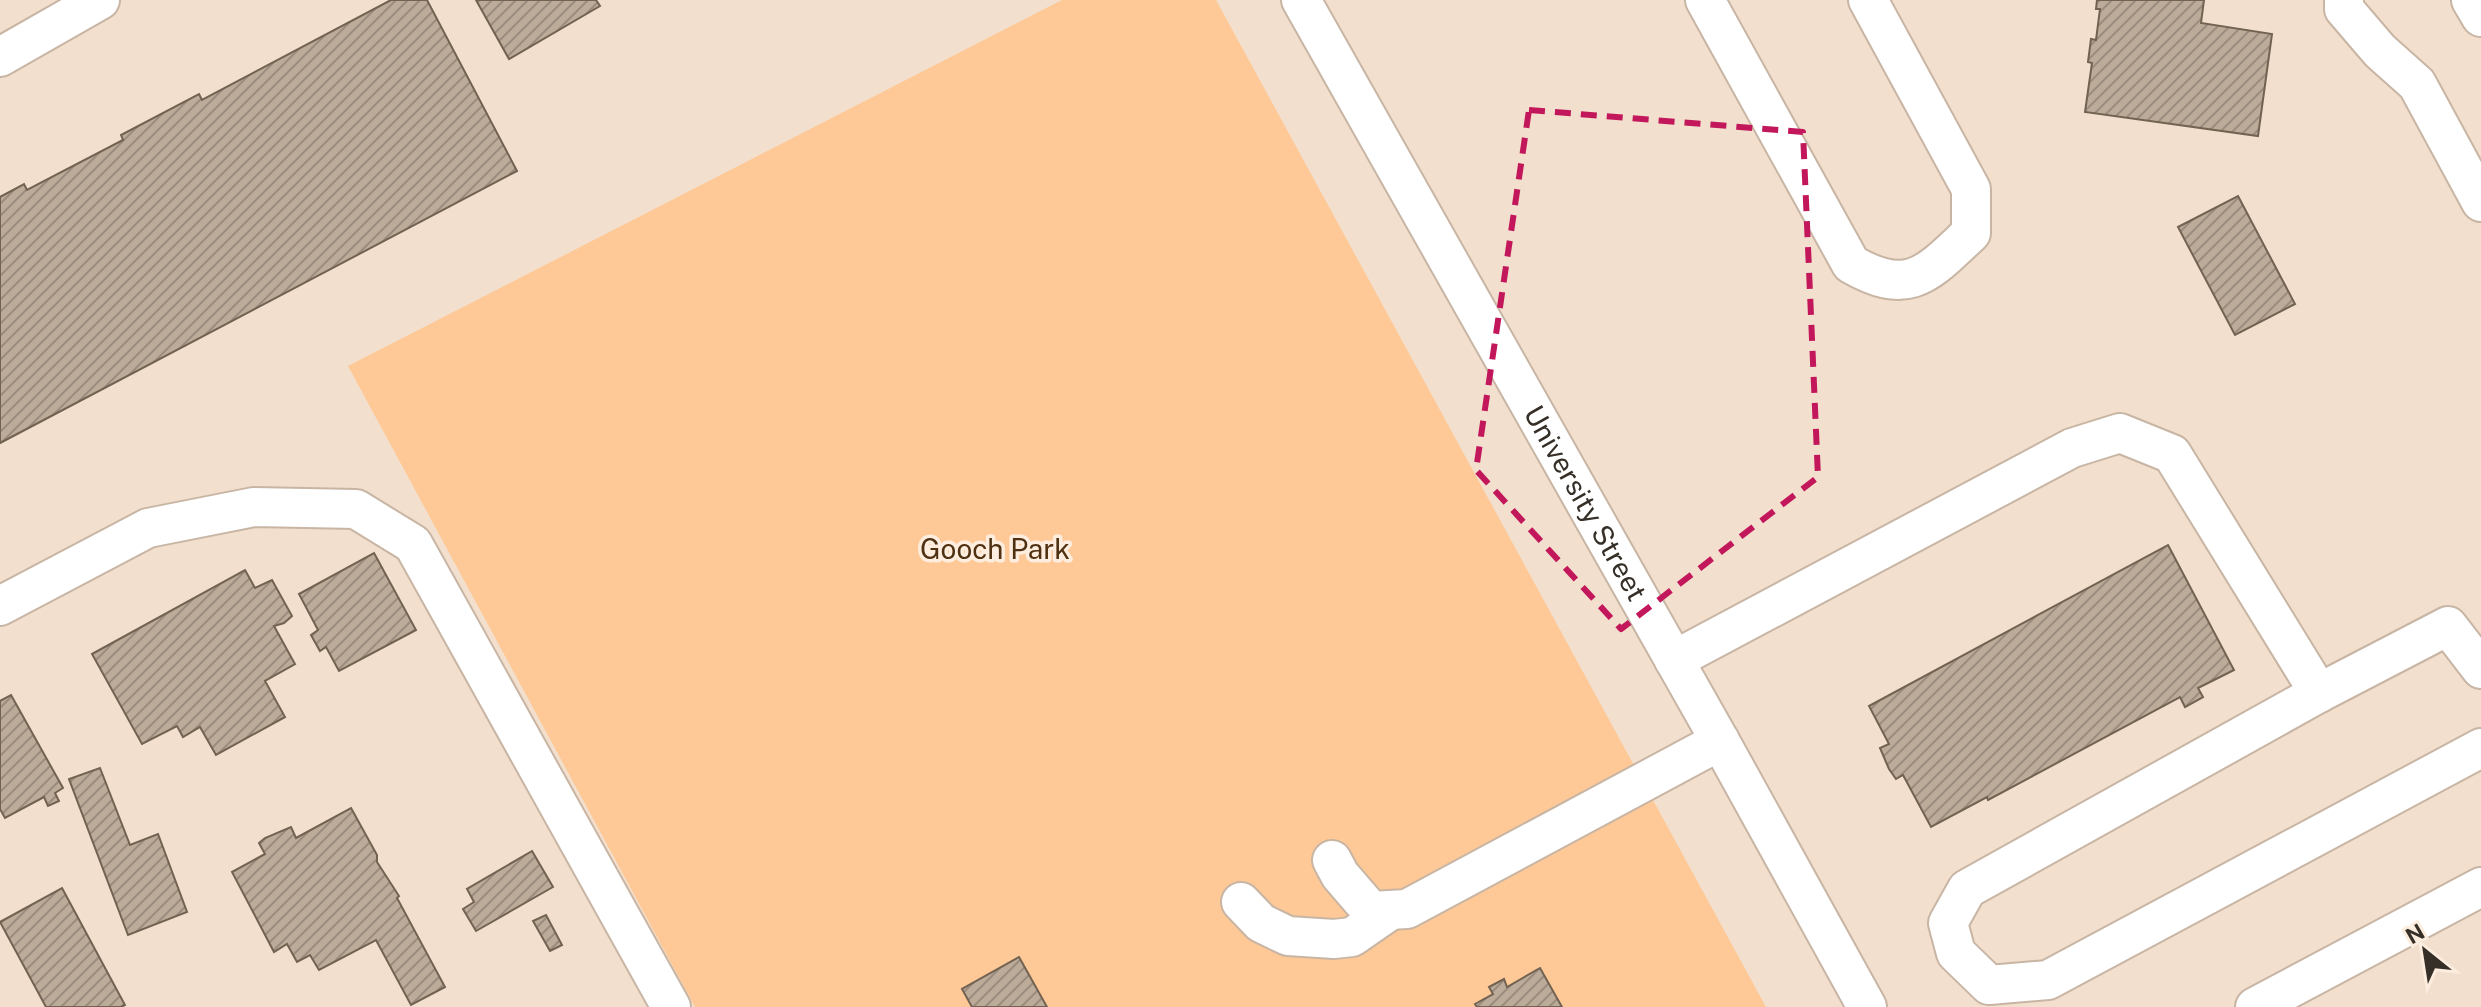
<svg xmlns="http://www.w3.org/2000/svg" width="2481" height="1007" viewBox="0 0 2481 1007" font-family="'Public Sans',sans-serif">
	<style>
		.green { fill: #fec996 }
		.building { fill: url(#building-hatch); stroke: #726252; stroke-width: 2 }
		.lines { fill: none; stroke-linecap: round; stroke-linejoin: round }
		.minor-casing { stroke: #c8b5a4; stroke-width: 42 }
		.minor { stroke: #fff; stroke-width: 38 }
		.marked { fill: none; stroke: #c2185b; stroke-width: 6; stroke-dasharray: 16 10; stroke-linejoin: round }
		.labels { text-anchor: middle; stroke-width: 7; stroke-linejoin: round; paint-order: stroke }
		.street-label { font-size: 28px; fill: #362f28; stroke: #fdeddf }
		.park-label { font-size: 28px; fill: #4f3111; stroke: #fdeddf }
	</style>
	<defs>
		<pattern id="building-hatch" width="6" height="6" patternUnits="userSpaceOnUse" patternTransform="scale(2)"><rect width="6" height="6" fill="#bdab9a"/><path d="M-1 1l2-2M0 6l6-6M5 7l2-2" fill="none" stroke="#9a8c7e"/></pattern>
	</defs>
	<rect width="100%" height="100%" fill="#f2dfcd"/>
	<path class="green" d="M 1062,0 L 1216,0 L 1766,1007 L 695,1007 L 348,366 Z"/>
	<g class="building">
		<path d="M 391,0 L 427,0 L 517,171 L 0,443 L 0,197 L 24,184 L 27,190 L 123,140 L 121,135 L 199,94 L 202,100 Z"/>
		<path d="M 476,0 L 596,0 L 600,6 L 509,59 Z"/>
		<path d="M 2097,0 L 2204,0 L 2201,23 L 2272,34 L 2258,136 L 2085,112 L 2092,63 L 2088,62 L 2091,39 L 2096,40 L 2100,9 L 2096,9 Z"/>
		<path d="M 2238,196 L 2295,304 L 2235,335 L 2178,227 Z"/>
		<path d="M 2168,545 L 2234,670 L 2198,688 L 2203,697 L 2185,707 L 2180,697 L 1988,800 L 1987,797 L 1931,827 L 1903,775 L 1896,779 L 1889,769 L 1880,748 L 1889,744 L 1869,706 Z"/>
		<path d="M 374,553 L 416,630 L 339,671 L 326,647 L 320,651 L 311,635 L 318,630 L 299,594 Z"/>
		<path d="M 245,570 L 255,588 L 272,580 L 292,616 L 284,623 L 274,626 L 295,664 L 265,681 L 285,717 L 216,755 L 200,727 L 183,737 L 177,726 L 142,744 L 92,654 Z"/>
		<path d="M 11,695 L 63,788 L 55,793 L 59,801 L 48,806 L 44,797 L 5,818 L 0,809 L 0,701 Z"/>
		<path d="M 100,768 L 130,845 L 158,834 L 187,912 L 128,935 L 69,779 Z"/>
		<path d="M 351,808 L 377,855 L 377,862 L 399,896 L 397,898 L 445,987 L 411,1005 L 376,940 L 319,970 L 310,955 L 297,962 L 287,944 L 274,952 L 232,872 L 265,854 L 259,843 L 265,838 L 291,827 L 296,838 Z"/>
		<path d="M 532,851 L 553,887 L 476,931 L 463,909 L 474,902 L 467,889 Z"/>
		<path d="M 62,888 L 125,1005 L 121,1007 L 46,1007 L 0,922 Z"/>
		<path d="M 546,915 L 562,945 L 550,951 L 533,921 Z"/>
		<path d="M 1019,957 L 1047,1007 L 972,1007 L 962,989 Z"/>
		<path d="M 1540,968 L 1562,1007 L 1477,1007 L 1475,1004 L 1493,994 L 1489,987 L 1504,979 L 1507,987 Z"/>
	</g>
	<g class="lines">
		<defs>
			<g id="minor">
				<path id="s1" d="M 1301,0 L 1720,741 L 1867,1007"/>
				<path d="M 1705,0 L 1851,264 C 1910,298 1928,273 1971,233 L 1971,189 L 1868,0"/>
				<path d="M 2344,0 L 2344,9 L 2380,51 L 2417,84 L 2481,202"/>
				<path d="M 2471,0 L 2481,17"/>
				<path d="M 0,57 L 100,0"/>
				<path d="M 0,606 L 148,528 L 254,507 L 356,509 L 413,544 L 671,1007"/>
				<path d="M 1674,660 L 2072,448 L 2120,433 L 2172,454 L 2319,693"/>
				<path d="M 2481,669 L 2448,626 L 2319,693 L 1967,889 L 1948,923 L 1956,953 L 1989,985 L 2048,980 L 2481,748"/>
				<path d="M 1332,860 L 1340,875 L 1371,911 L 1407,909 L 1720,741"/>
				<path d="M 1241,902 L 1261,923 L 1288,936 L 1334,939 L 1352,937 L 1391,910"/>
				<path d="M 2255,1007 L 2481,887"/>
			</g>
		</defs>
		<use href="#minor" class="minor-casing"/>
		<use href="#minor" class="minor"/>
	</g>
	<path class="marked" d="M 1529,110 L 1803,132 L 1818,477 L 1621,629 L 1476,470 Z"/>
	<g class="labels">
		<g class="street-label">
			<text dy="10" stroke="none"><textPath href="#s1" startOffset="578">University Street</textPath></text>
		</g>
		<g class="park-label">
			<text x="995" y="559">Gooch Park</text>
		</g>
	</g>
	<g transform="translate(2425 951) rotate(330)" stroke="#fdeddf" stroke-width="6" paint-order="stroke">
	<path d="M0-6L14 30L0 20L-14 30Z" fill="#362f28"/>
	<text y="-12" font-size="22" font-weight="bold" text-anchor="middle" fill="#362f28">N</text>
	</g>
</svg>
